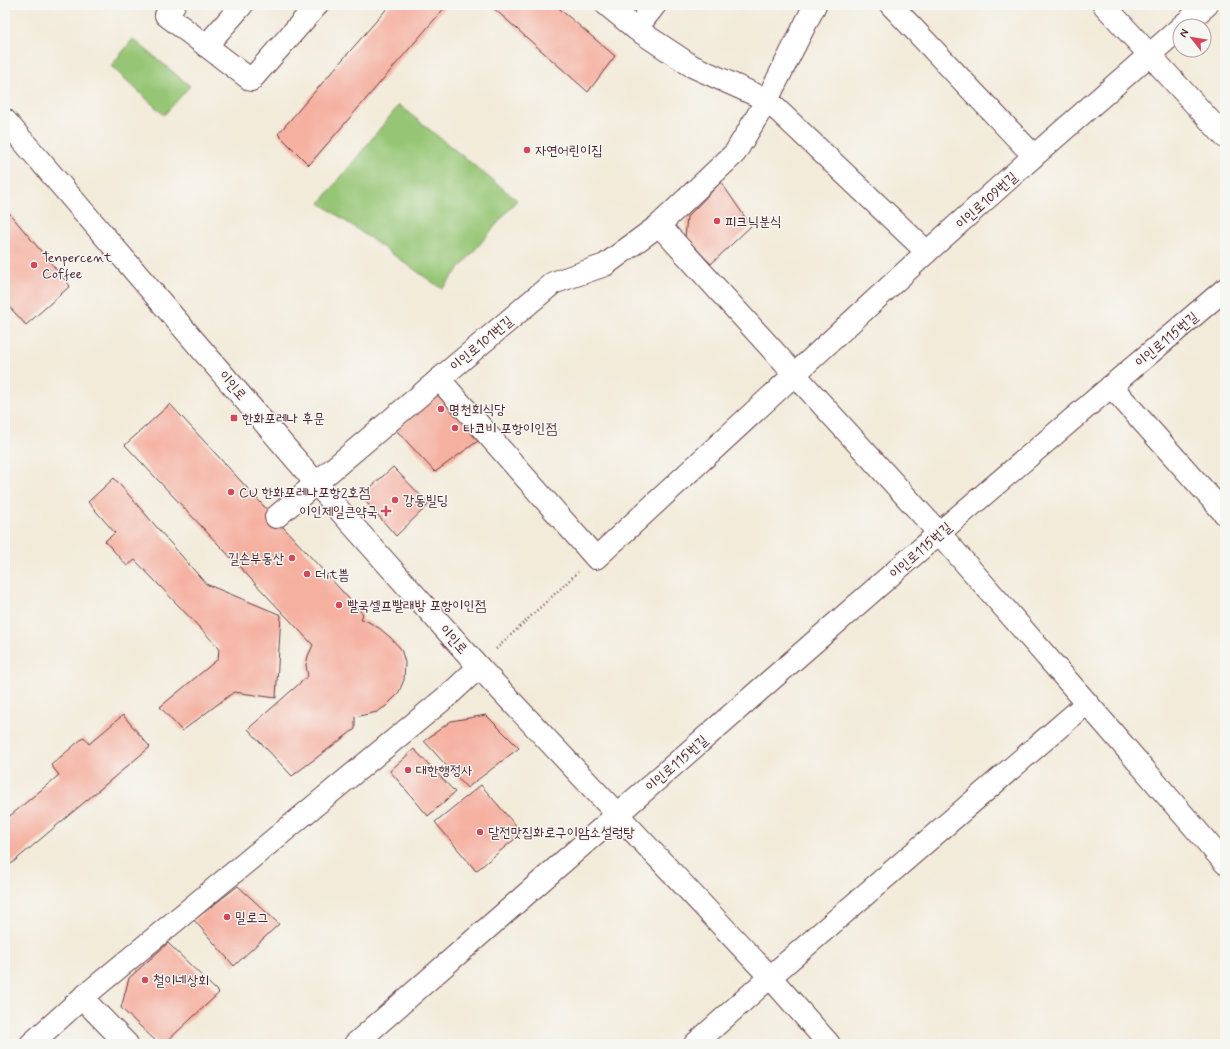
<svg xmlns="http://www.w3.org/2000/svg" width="1230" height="1049" viewBox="0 0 1230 1049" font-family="Mynerve,'Poor Story',sans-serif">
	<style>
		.green { fill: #96c675; stroke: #707250 }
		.building { fill: #f5b0a0 }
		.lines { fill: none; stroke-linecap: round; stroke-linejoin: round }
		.minor-casing { stroke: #633e45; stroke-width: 24 }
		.path { stroke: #633e45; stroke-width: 2.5; stroke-dasharray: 1 3; stroke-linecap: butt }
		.minor { stroke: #fff; stroke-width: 22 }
		.poi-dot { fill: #d1495b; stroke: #f6f6f2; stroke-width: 1.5 }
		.labels { text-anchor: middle; stroke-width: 3; stroke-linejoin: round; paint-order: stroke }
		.poi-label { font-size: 14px; fill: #4a1f2b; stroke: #f6f6f2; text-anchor: start }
		.street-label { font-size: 14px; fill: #4a1f2b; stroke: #f6f6f2 }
	</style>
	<rect width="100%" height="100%" fill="#f6f6f2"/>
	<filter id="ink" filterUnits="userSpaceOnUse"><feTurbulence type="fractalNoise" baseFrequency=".025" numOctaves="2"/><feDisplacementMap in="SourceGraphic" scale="8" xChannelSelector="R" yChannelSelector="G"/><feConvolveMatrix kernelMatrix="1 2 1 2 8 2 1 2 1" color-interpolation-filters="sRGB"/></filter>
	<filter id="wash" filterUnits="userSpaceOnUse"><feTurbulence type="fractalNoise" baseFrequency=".012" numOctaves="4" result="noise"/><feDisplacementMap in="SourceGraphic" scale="16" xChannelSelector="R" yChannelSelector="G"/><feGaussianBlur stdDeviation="0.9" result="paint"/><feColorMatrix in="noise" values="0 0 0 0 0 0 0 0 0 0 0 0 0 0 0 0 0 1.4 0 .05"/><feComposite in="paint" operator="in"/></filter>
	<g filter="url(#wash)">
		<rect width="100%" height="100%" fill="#f3ebda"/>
		<g class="green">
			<path d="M 133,39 L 190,86 L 164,115 L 111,66 Z"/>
			<path d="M 399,105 L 517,200 L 442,289 L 320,203 Z"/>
		</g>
		<g id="blocks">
			<g class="building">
				<path d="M 390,5 L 447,5 L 309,165 L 278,134 Z"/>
				<path d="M 490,5 L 555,5 L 615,56 L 588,92 Z"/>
				<path d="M 721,182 L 751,226 L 711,264 L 685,237 L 687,217 Z"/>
				<path d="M 5,208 L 70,286 L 26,325 L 5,302 Z"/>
				<path d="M 440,393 L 482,438 L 435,472 L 396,430 Z"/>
				<path d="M 170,404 L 363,614 L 361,620 L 367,621 L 379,628 L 390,637 L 401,649 L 405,662 L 404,680 L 398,694 L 386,706 L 377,712 L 355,717 L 355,729 L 292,776 L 248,729 L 308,676 L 306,665 L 308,656 L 313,645 L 125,445 Z"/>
				<path d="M 393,467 L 429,504 L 396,536 L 361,496 Z"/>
				<path d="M 114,478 L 206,584 L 281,615 L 276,698 L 234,692 L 182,731 L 160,707 L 218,659 L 219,648 L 135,560 L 127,566 L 105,541 L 115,533 L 88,502 Z"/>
				<path d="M 123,715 L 150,747 L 5,869 L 5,820 L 59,775 L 51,765 L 84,737 L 89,744 Z"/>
				<path d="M 486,715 L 519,748 L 467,788 L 424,741 L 451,721 Z"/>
				<path d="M 414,749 L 455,792 L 428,816 L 390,771 Z"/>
				<path d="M 481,785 L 522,833 L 476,871 L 435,822 Z"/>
				<path d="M 238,886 L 279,924 L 234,966 L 194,920 Z"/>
				<path d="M 168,943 L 219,993 L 164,1044 L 159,1044 L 121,1008 L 129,978 Z"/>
			</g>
		</g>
	</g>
	<g filter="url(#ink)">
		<use href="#blocks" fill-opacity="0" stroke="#633e45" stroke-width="1"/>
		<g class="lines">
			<defs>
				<g id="minor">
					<path d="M 174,5 L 166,15 L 251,80 L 317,5"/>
					<path d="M 607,5 L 636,29 L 655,5"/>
					<path d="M 815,5 L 767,100 L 927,252"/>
					<path d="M 891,5 L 1034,156"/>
					<path d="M 1104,5 L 1225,137"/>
					<path d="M 1182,26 L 1207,5"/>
					<path d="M 636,29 L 692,66 L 767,100 L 735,153 L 659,225 L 939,533 L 1087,703 L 1225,863"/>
					<path d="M 206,46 L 242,5"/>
					<path d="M 5,120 L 340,511 L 479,667 L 770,977 L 829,1044"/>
					<path d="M 439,379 L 596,558 L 927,252 L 1034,156 L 1180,28"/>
					<path d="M 1111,386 L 1225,514"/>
					<path d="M 276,517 L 553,283 L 605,265 L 659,225"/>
					<path d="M 82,998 L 127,1044"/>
					<path d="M 31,1044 L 82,998 L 451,693 L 479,667"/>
					<path d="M 355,1044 L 939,533 L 1225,289"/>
					<path d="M 695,1044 L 770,977 L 1087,703"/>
				</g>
			</defs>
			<use href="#minor" class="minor-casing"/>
			<path class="path" d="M 496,649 L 578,572"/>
			<use href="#minor" class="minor"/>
		</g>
	</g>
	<g class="poi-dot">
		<circle cx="527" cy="150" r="4"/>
		<circle cx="717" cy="221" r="4"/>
		<circle cx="34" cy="265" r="4"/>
		<circle cx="441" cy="409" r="4"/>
		<rect x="230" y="414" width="8" height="8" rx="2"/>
		<circle cx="455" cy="428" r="4"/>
		<circle cx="231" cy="492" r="4"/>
		<circle cx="395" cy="500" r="4"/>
		<path d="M384 505h4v4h4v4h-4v4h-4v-4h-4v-4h4z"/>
		<circle cx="292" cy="558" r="4"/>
		<circle cx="307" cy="574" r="4"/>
		<circle cx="339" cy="605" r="4"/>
		<circle cx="408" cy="770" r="4"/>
		<circle cx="480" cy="832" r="4"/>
		<circle cx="227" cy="917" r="4"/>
		<circle cx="145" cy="980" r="4"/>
	</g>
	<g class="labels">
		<g class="poi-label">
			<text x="535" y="155">자연어린이집</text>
			<text x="725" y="226">피크닉분식</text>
			<text x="42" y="262">Tenpercent<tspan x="42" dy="16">Coffee</tspan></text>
			<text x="449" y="414">명천회식당</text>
			<text x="242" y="423">한화포레나 후문</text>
			<text x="463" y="433">타코비 포항이인점</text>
			<text x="239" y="497">CU 한화포레나포항2호점</text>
			<text x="403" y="505">강동빌딩</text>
			<text x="378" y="516" text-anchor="end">이인제일큰약국</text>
			<text x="284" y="563" text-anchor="end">길손부동산</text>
			<text x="315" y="579">더it쁨</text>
			<text x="347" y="610">빨쿡셀프빨래방 포항이인점</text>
			<text x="416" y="775">대한행정사</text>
			<text x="488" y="837">달전맛집화로구이암소설렁탕</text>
			<text x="235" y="922">밀로그</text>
			<text x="153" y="985">철이네상회</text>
		</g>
		<g class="street-label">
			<text transform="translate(986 200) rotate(-42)" y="5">이인로109번길</text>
			<text transform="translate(1166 339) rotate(-40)" y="5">이인로115번길</text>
			<text transform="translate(481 343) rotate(-40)" y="5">이인로101번길</text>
			<text transform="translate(233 385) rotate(49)" y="5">이인로</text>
			<text transform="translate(920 550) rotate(-41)" y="5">이인로115번길</text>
			<text transform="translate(454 639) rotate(48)" y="5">이인로</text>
			<text transform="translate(676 763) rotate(-41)" y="5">이인로115번길</text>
		</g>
	</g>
	<rect width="1230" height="1049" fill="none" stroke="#f6f6f2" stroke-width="20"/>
	<g transform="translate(1192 38) rotate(301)"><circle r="19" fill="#f6f6f2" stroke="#b1a0a2"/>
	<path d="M0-3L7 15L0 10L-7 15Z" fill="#d1495b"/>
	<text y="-6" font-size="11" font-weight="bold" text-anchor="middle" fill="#4a1f2b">N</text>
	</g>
</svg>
